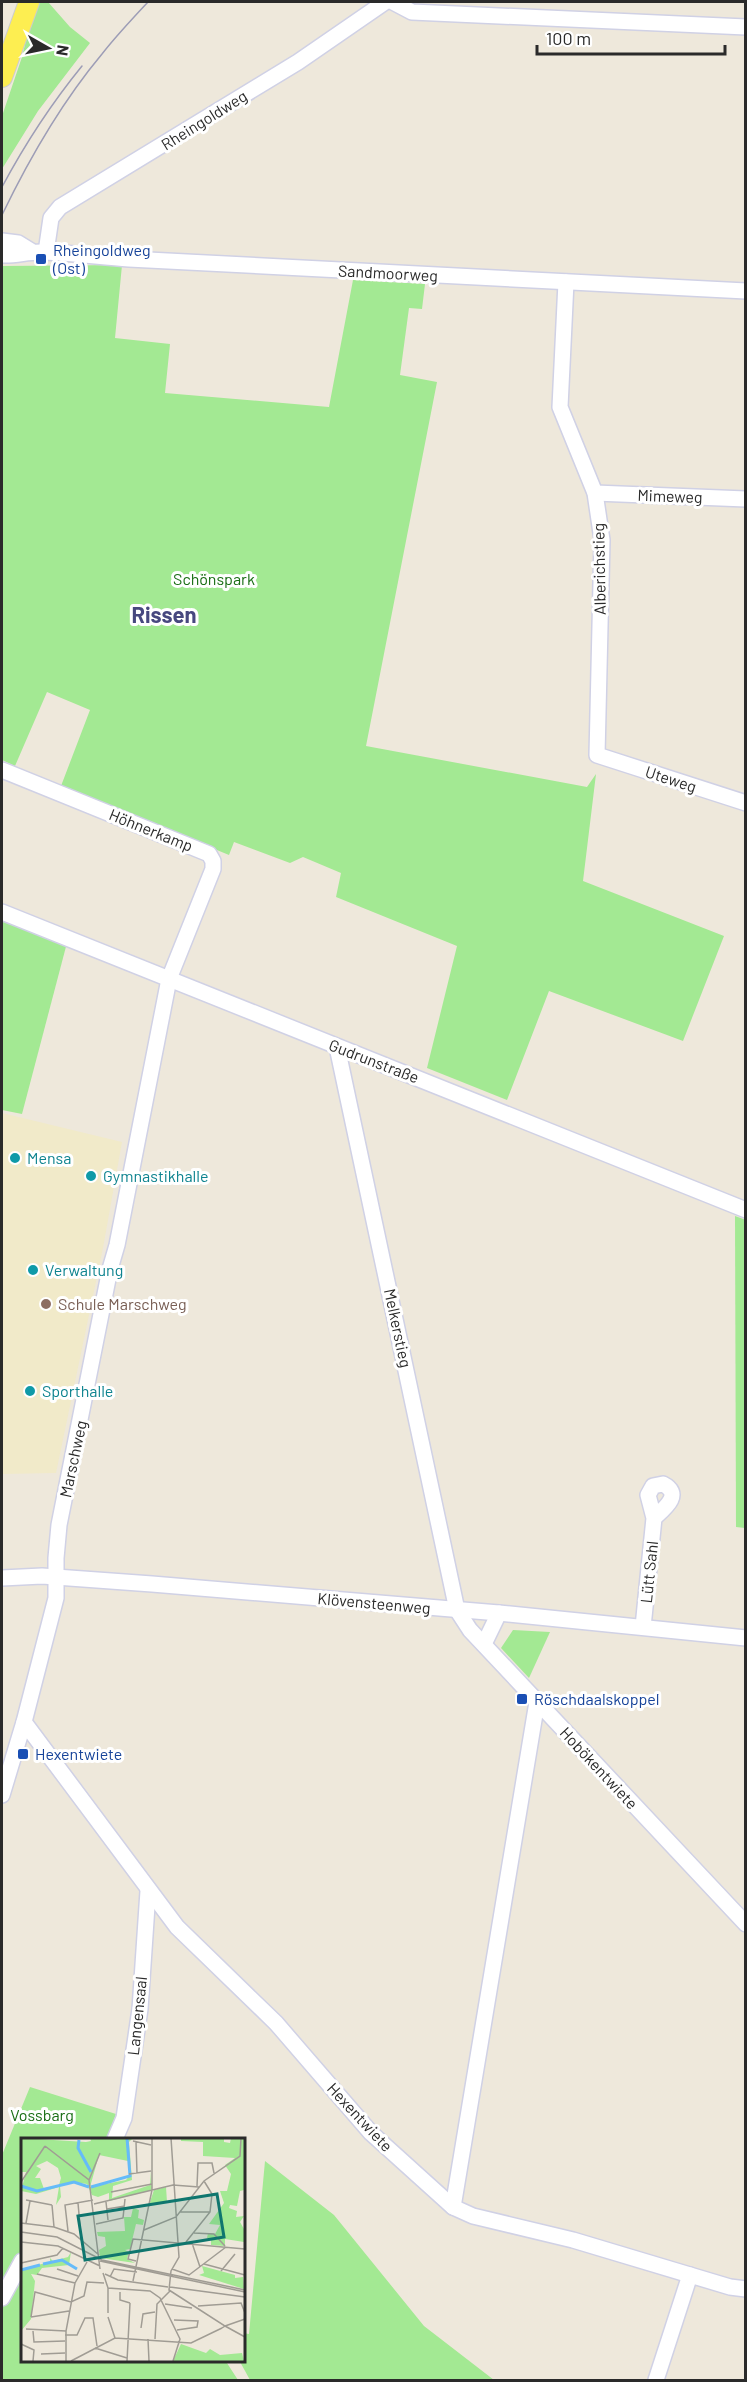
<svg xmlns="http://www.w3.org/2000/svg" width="747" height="2382" viewBox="0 0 747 2382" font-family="Barlow,sans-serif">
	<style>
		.education { fill: #f1eac9 }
		.green { fill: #a3e993 }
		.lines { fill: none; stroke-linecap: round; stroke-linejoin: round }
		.minor-casing { stroke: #d0d1e5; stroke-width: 18 }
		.major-casing { stroke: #ccc; stroke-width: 22 }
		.minor { stroke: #fff; stroke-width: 15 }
		.major { stroke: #fdee51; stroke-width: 20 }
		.tram { stroke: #9d9db6; stroke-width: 1.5 }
		.transit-dot { fill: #1a4fb4; stroke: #fff; stroke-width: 2 }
		.culture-dot { fill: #0f9aa8; stroke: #fff; stroke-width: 2 }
		.education-dot { fill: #8d6e63; stroke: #fff; stroke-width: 2 }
		.labels { text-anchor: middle; stroke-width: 6; stroke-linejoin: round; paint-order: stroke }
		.street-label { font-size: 16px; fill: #2a2a2a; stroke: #fff }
		.transit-label { font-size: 16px; fill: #164399; stroke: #fff; text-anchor: start }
		.park-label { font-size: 16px; fill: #196e14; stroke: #fff }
		.culture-label { font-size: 16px; fill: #0d838f; stroke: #fff; text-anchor: start }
		.education-label { font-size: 16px; fill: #785e54; stroke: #fff; text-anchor: start }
		.district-label { font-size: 22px; font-weight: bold; fill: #47487f; stroke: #fff }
		.inset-river { fill: none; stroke: #65bbf9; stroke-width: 3 }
		.inset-road { fill: none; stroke: #a09c94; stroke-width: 1.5 }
		.view { fill: #0f766e; fill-opacity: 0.15; stroke: #0f766e; stroke-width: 3 }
		.inset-edge { fill: none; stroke: #2a2a2a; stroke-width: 3 }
	</style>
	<rect width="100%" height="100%" fill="#eee8db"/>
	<path class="education" d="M 2,1113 L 122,1142 L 103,1248 L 56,1473 L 2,1474 Z"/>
	<g class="green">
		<path d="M 35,2 L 48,2 L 70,27 L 90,43 L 38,111 L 2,169 L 2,116 L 22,57 Z"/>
		<path d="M 122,265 L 115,338 L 170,344 L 165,393 L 329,407 L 353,280 L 425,284 L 422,309 L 409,308 L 400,375 L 437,382 L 366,746 L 587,787 L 596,774 L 583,881 L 724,936 L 683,1041 L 549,991 L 507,1100 L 427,1068 L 457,946 L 336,897 L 341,873 L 303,857 L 290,863 L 234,842 L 229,855 L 61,786 L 90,710 L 47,692 L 15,766 L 2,760 L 2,266 Z"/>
		<path d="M 2,912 L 68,939 L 22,1114 L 2,1110 Z"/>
		<path d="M 735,1216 L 746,1220 L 745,1528 L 736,1527 Z"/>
		<path d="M 513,1630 L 550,1632 L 529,1678 L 501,1648 Z"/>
		<path d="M 30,2087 L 116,2114 L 107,2139 L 22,2139 L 22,2360 L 225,2360 L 238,2380 L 2,2380 L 2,2155 Z"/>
		<path d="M 265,2161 L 334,2215 L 424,2326 L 494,2380 L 250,2380 L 239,2360 L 243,2360 L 243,2333 L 249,2334 Z"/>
	</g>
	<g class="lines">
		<defs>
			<g id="minor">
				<path d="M 393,2 L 412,12 L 746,27"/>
				<path d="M 2,241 L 18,243 L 31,251"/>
				<path d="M 46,252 L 51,218 L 60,207 L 298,62 L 385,2"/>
				<path d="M 2,255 C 17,256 28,251 44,252 C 72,253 101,257 129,259 L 746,291"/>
				<path d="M 566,282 L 560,407 L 595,493 L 602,540 L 597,755 L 746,803"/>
				<path d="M 595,493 L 746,499"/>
				<path d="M 2,770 L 209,854 L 213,861 L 213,869 L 169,979 L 117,1245 L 110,1269 L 59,1525 L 56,1558 L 56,1598 L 24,1722 L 2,1795"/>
				<path d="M 2,912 L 746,1210"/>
				<path d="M 337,1047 L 457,1610 L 470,1630 L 746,1924"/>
				<path d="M 2,1578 L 42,1576 L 152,1584 L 499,1613 L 746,1638"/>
				<path d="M 643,1627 L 654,1518 L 648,1495 L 653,1486 L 663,1484 C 683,1494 665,1508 654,1518"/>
				<path d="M 484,1644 L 499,1613"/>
				<path d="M 24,1722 L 177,1927 L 276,2023 L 371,2133 L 453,2207 L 473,2216 L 573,2240 L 730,2287 L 746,2289"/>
				<path d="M 115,2139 L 124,2118 L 140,2009 L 148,1891"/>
				<path d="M 453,2207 L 537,1702"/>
				<path d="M 2,2298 L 22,2261"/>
				<path d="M 656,2380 L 690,2275"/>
			</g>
			<path id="major" d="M 2,77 L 29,2"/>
		</defs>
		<use href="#minor" class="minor-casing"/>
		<use href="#major" class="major-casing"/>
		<use href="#minor" class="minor"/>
		<use href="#major" class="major"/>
		<g class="tram">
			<path d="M 2,187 C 25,144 51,104 82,66"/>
			<path d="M 2,215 C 29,159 61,103 102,54 C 116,36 132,19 148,2"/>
		</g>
	</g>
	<g class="transit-dot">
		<rect x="35" y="253" width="12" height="12" rx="3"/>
		<rect x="516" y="1693" width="12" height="12" rx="3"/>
		<rect x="17" y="1748" width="12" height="12" rx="3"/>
	</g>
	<g class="culture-dot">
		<circle cx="15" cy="1158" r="6"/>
		<circle cx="91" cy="1176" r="6"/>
		<circle cx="33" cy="1270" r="6"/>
		<circle cx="30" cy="1391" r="6"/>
	</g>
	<circle class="education-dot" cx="46" cy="1304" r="6"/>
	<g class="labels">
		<g class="street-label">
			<text transform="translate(204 120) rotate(-32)" y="6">Rheingoldweg</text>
			<text transform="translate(388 273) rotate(3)" y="6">Sandmoorweg</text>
			<text transform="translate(670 496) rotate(2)" y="6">Mimeweg</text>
			<text transform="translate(599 569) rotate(-91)" y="6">Alberichstieg</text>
			<text transform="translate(671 779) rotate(18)" y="6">Uteweg</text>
			<text transform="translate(151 830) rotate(22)" y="6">Höhnerkamp</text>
			<text transform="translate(374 1061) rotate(21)" y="6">Gudrunstraße</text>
			<text transform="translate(398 1328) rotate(78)" y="6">Melkerstieg</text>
			<text transform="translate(73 1459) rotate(-78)" y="6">Marschweg</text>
			<text transform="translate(649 1572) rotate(-84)" y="6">Lütt Sahl</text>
			<text transform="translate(374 1603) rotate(5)" y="6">Klövensteenweg</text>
			<text transform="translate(599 1768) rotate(47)" y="6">Hobökentwiete</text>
			<text transform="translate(137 2016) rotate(-84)" y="6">Langensaal</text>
			<text transform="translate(360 2117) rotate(47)" y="6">Hexentwiete</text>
		</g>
		<g class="transit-label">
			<text x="53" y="256">Rheingoldweg<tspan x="53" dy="18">(Ost)</tspan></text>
			<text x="534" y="1705">Röschdaalskoppel</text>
			<text x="35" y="1760">Hexentwiete</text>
		</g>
		<g class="park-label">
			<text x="214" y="585">Schönspark</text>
			<text x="42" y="2121">Vossbarg</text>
		</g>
		<g class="culture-label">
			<text x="27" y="1164">Mensa</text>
			<text x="103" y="1182">Gymnastikhalle</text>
			<text x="45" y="1276">Verwaltung</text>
			<text x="42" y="1397">Sporthalle</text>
		</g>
		<g class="education-label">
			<text x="58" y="1310">Schule Marschweg</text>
		</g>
		<g class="district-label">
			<text x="164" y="623">Rissen</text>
		</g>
	</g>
	<g transform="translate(21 2138)">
		<rect width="224" height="224" fill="#eee8db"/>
		<path d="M 0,0 L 65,4 L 70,3 L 69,0 L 112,0 L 108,4 L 111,42 L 92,48 L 91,60 L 129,47 L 130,33 L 131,52 L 88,63 L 88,55 L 77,59 L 71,57 L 66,46 L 53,44 L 39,48 L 40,59 L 35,67 L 38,49 L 15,56 L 0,53 L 5,34 L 0,34 ZM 78,17 L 107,23 L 109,37 L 105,42 L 69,49 ZM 26,23 L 37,30 L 40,40 L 38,47 L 23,51 L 19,40 L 14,40 L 20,31 L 15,28 ZM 160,0 L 203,0 L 203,4 L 209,5 L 210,0 L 223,0 L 223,52 L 219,53 L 216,68 L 209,67 L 208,70 L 216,73 L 215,79 L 223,78 L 219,84 L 223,91 L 223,104 L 204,101 L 204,108 L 190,107 L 190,102 L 186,100 L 187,95 L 194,96 L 199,87 L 188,86 L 203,65 L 199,53 L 206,53 L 210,36 L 204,27 L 214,20 L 182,18 L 182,4 L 160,3 ZM 145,49 L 146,64 L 128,67 L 133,52 ZM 112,70 L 118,72 L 117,80 L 123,82 L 122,87 L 115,86 L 109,111 L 104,112 L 108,114 L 106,121 L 114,125 L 79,120 L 78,112 L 85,108 L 84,99 L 77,98 L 76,94 L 104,93 L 103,79 L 110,79 ZM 50,114 L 48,127 L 21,130 L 16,137 L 10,136 L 14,143 L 10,181 L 0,193 L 0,131 L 29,124 L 29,120 L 32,123 L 47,119 ZM 181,128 L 214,137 L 214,140 L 222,139 L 223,151 L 178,137 L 183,135 ZM 160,206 L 185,215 L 189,211 L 199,217 L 221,215 L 223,223 L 152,223 Z" fill="#a3e993" fill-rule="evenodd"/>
		<path class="inset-river" d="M 58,2 L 57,10 L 70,34M 0,48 L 16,53 L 53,44 L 68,49M 70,49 L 109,38 L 106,0M 22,126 L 41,122 L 56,131M 0,132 L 19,127"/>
		<path class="inset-road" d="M 150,0 L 158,119 L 150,133 L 148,152 L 204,188 L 201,190M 112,3 L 130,7M 115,4 L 116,35M 24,8 L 68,42 L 79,131M 108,36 L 130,33M 68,42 L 79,15M 0,44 L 24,8M 176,48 L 177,25 L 191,25 L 193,35M 90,54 L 131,46M 5,62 L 31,67M 85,64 L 87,82M 57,65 L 60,99M 73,66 L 152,47 L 178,49M 31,67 L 33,89M 86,71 L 104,68M 159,74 L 189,74M 0,85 L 33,89 L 53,96 L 78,117M 5,85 L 9,63M 75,86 L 102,80 L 104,61M 123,92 L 155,79 L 183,43 L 219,18 L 220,0M 47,93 L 44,67 L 72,62M 0,94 L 36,99 L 81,122 L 224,152M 173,95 L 193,96 L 204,108M 0,104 L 37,108 L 79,128M 165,104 L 189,74 L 191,56 L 183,43M 171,105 L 179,129M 79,123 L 224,154M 115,123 L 107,121 L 112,101 L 224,111M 0,125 L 36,117 L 42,110M 183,126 L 224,137M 36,131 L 57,138M 151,131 L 168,137 L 205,109M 200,133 L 214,116M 82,135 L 87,150 L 129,153 L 139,160 L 159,201 L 152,223M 16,136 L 54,145M 84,136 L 97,142 L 147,149M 89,139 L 93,131 L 116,134M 112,143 L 131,52 L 131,0M 149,149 L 224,159M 99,154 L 99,162 L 109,165M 144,166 L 171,170M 177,168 L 220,165 L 224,175M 87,175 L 87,150M 10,179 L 14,154 L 50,164 L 63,158 L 66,144 L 83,145M 10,179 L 48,173M 87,179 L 94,200M 153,182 L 177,183 L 176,189 L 156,192M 204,188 L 224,199M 204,188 L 224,181M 120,190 L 122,176 L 134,174M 5,191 L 45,193M 12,193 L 13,204 L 44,203M 44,197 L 56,197 L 64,180 L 72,180 L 76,208M 127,201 L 128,223M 134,201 L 136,166 L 149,153M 0,206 L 13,212 L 12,223M 74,210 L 106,220M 20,216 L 44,215M 45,223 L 45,193 L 54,145 L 66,124M 50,223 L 94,200 L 170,205 L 201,190M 106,223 L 109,165"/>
		<path class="view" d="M 196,56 L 203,99 L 64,122 L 57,78 Z"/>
		<rect width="224" height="224" class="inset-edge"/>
	</g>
	<rect width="747" height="2382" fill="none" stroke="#2a2a2a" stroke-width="6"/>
	<g transform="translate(48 48) rotate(99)" stroke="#ffffff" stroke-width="4.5" paint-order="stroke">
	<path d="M0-4.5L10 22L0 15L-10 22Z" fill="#2a2a2a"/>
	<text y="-9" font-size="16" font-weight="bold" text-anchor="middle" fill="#2a2a2a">N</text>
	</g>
	<path d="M537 45v9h188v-9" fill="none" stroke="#2a2a2a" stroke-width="3"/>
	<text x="546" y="45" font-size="18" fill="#2a2a2a" stroke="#ffffff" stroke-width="4.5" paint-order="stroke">100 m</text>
</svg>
